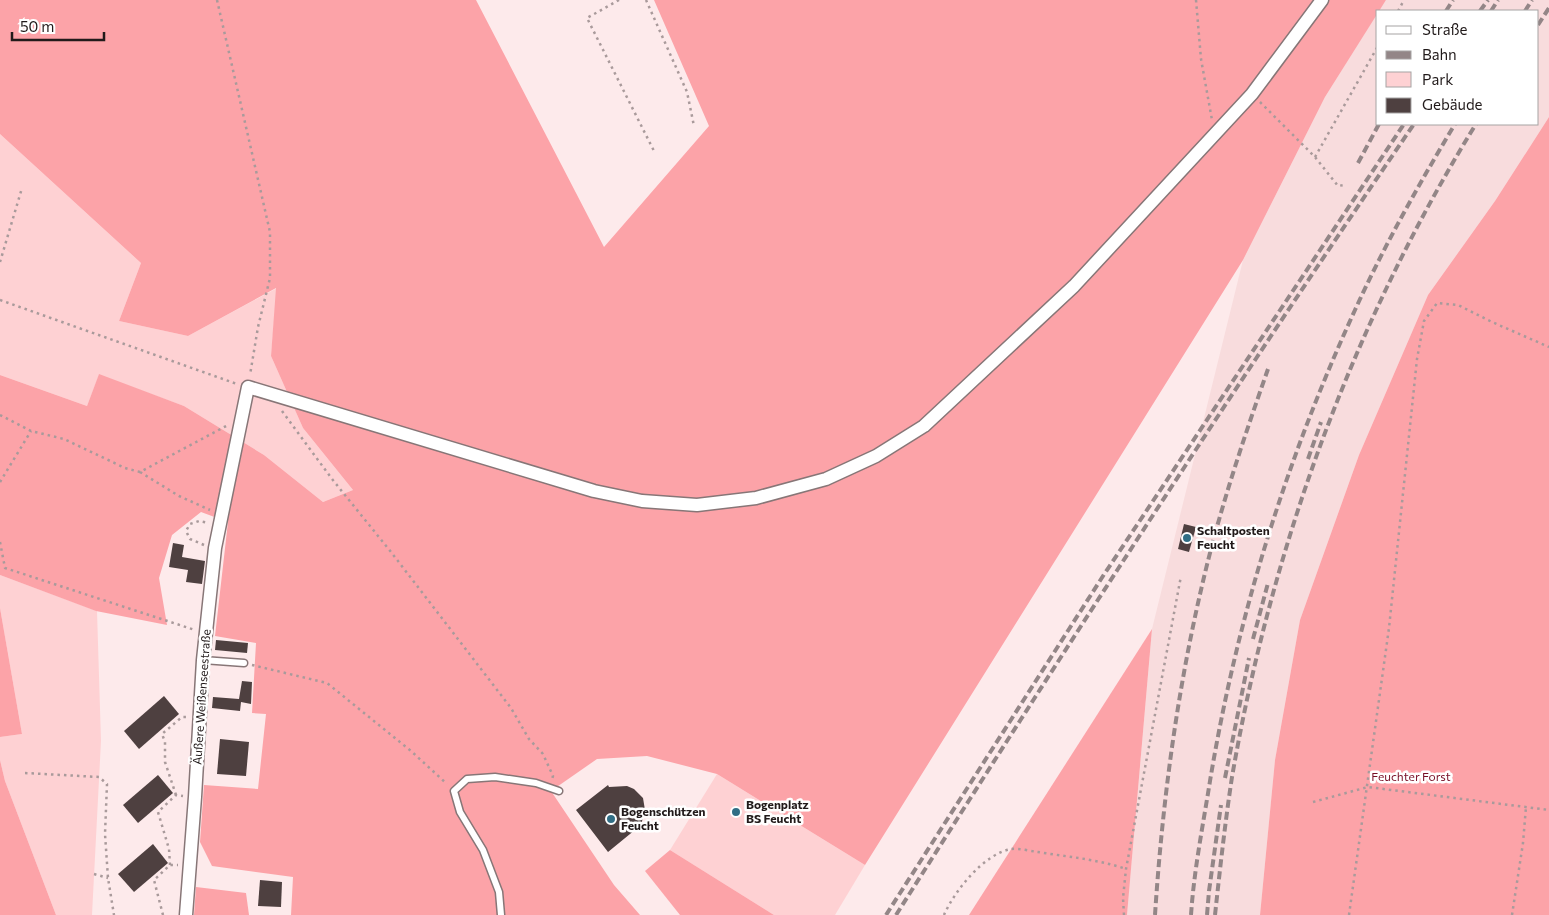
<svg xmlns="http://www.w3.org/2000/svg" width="1549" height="915" viewBox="0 0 1549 915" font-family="Commissioner,sans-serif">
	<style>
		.built { fill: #f8dcdd }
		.green { fill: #fed1d3 }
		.forest { fill: #fca3a8 }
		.building { fill: #4e4040 }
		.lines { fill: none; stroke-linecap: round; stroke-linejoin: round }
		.lane-casing { stroke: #877677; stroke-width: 9 }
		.street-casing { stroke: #877677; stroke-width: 15 }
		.path { stroke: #a99a9b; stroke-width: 2.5; stroke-dasharray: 2.5 4; stroke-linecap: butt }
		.lane { stroke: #fff; stroke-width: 6 }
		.street { stroke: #fff; stroke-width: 12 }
		.rail { stroke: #938687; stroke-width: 4; stroke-dasharray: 8 4; stroke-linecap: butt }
		.poi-dot { fill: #316e85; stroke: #fff; stroke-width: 2 }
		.labels { text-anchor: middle; stroke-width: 5; stroke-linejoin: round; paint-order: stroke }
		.poi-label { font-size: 12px; font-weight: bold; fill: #211a1a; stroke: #fff; text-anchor: start }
		.street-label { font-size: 12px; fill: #211a1a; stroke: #fff }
		.park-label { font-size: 12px; fill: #780f27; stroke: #fff }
	</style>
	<rect width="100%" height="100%" fill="#fdeaeb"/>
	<path class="built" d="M 1386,0 L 1549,0 L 1549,117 L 1495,201 L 1428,295 L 1359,455 L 1300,620 L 1275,760 L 1260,915 L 1127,915 L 1152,629 L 1243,260 L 1325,97 L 1378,12 L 1378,124 L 1538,124 L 1538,11 L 1378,11 Z"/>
	<g class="green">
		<path d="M 0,134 L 141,263 L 119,321 L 188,336 L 277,288 L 271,356 L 303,428 L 353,490 L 323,502 L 264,455 L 184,406 L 99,375 L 87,406 L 0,375 Z"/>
		<path d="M 0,575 L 97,611 L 101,741 L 92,915 L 56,915 L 5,781 L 0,760 L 0,737 L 22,734 L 0,608 Z"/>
		<path d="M 717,774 L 865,865 L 835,915 L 774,915 L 670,850 Z"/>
	</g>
	<g class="forest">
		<path d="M 0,0 L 476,0 L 604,247 L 709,126 L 654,0 L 1386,0 L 1325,97 L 1243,260 L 865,865 L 717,774 L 647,756 L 597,759 L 551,791 L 614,885 L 640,915 L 291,915 L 293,877 L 212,866 L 200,842 L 204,785 L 258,789 L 266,714 L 252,713 L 256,643 L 215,636 L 228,522 L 201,512 L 172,535 L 159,578 L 167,625 L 96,611 L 0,575 L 0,375 L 87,406 L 99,374 L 184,406 L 264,455 L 323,502 L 353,490 L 303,428 L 271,356 L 276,288 L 188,336 L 119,321 L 141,263 L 0,134 Z"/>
		<path d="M 1549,117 L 1549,915 L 1260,915 L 1275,760 L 1300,620 L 1359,455 L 1428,295 L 1495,201 Z"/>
		<path d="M 0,608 L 22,734 L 0,737 Z"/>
		<path d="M 1152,629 L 1127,915 L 969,915 Z"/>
		<path d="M 0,760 L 5,781 L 56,915 L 0,915 Z"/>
		<path d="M 670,850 L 774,915 L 680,915 L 645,871 Z"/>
		<path d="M 196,887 L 246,893 L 249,915 L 194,915 Z"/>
	</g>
	<g class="building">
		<path d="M 1184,524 L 1196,527 L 1189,552 L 1178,549 Z"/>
		<path d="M 173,543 L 184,545 L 182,557 L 205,561 L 202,584 L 186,582 L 188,570 L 169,567 Z"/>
		<path d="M 216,640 L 248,643 L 247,653 L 215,650 Z"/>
		<path d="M 242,681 L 252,682 L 251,704 L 241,702 L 240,711 L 212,708 L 213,697 L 239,699 Z"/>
		<path d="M 164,696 L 179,714 L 139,749 L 124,731 Z"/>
		<path d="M 220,739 L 249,742 L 246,776 L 217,774 Z"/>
		<path d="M 158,775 L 173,793 L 138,823 L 123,805 Z"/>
		<path d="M 608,785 L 609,787 L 627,786 L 634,789 L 643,798 L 645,810 L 641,825 L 608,852 L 576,810 Z"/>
		<path d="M 153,844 L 168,863 L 134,892 L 118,874 Z"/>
		<path d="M 260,880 L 282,882 L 281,907 L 258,906 Z"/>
	</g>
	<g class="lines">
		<defs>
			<g id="lane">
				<path d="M 203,660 L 244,663"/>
				<path d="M 501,915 L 499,892 L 483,850 L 460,812 L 454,791 L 467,779 L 495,777 L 536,783 L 559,791"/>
			</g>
			<path id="street" d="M 186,915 L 195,797 L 203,660 L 215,548 L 248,387 L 594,491 L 642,501 L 697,505 L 756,498 L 826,479 L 876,456 L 924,426 L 1074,286 L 1252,94 L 1322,0"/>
		</defs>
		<use href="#lane" class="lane-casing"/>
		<use href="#street" class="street-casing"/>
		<g class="path">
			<path d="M 217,0 L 270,232 L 270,278 L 258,327 L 250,375"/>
			<path d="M 619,0 L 587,18 L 654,151"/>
			<path d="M 646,0 L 687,92 L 694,126"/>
			<path d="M 1196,0 L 1201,59 L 1212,120"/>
			<path d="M 1398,11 L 1404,0"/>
			<path d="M 1260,102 L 1315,157 L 1338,186 L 1344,185"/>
			<path d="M 1315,157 L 1378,46"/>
			<path d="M 0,262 L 22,188"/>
			<path d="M 0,300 L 237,384"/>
			<path d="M 282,411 L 332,479 L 391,552 L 511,708 L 529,739 L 543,754 L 553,776 L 552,779"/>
			<path d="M 0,415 L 31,431 L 64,439 L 125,468 L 140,472 L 228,425"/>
			<path d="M 140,472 L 179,496 L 210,510"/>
			<path d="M 0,482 L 31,431"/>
			<path d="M 0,542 L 5,568 L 195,630"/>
			<path d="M 204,545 L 190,539 L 186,531 L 190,524 L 199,521 L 209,523"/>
			<path d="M 252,665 L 327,683 L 411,751 L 447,784"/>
			<path d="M 25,773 L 99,777 L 107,784 L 105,834 L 108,878 L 114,915"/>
			<path d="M 176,795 L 165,762 L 165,742 L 162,734 L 182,717 L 188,717"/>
			<path d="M 1313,802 L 1368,787 L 1549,810"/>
			<path d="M 170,865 L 169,849 L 158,812 L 176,795 L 183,796"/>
			<path d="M 94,874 L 108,878"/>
			<path d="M 163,915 L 154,880 L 170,865 L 178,865"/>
			<path d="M 944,915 C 955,890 984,854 1011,849 C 1019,848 1030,851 1038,852 C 1068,857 1097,859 1126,869"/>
			<path d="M 1124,915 L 1123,898 L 1126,869 L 1181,576"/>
			<path d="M 1349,915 L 1389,628 L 1417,359 L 1424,321 L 1437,303 L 1458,305 L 1492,322 L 1549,347"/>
			<path d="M 1512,915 L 1523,843 L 1526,807"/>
		</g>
		<use href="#lane" class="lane"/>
		<use href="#street" class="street"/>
		<g class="rail">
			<path d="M 1446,11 L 1453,0"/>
			<path d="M 1480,11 L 1488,0"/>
			<path d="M 1491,11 L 1498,0"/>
			<path d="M 1525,11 L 1532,0"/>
			<path d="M 1538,25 L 1549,8"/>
			<path d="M 1358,163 L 1379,124"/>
			<path d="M 1308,459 L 1321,422"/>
			<path d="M 1253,639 L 1268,583"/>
			<path d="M 1225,778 L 1249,658"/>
			<path d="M 886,915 L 1103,576 L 1404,124"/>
			<path d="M 896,915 C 1065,649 1236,384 1414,124"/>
			<path d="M 1155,915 C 1163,792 1180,669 1211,549 C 1227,488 1247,429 1268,369"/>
			<path d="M 1191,915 C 1194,870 1203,825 1210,781 C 1237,618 1286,460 1355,310 C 1384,246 1419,184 1455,124"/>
			<path d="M 1207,915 L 1209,891 L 1221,805"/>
			<path d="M 1215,915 C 1220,869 1225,823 1232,777 C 1272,546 1353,323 1476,124"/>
		</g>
	</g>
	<g class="poi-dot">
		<circle cx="1187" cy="538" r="5"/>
		<circle cx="736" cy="812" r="5"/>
		<circle cx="611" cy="819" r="5"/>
	</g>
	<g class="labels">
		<g class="poi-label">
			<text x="1197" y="535">Schaltposten<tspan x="1197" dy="14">Feucht</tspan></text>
			<text x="746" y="809">Bogenplatz<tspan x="746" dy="14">BS Feucht</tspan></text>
			<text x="621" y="816">Bogenschützen<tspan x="621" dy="14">Feucht</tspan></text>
		</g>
		<g class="street-label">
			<text transform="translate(202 697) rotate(-86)" y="4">Äußere Weißenseestraße</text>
		</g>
		<g class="park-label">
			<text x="1411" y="781">Feuchter Forst</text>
		</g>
	</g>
	<rect x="1376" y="10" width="162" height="115" fill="#ffffff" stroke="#a6a3a3"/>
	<rect x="1386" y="26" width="25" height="8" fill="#ffffff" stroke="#a6a3a3"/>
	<text x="1422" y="35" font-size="15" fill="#211a1a">Straße</text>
	<rect x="1386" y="51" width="25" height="8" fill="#938687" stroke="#a6a3a3"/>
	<text x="1422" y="60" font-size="15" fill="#211a1a">Bahn</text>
	<rect x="1386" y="72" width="25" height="15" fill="#fed1d3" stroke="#a6a3a3"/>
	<text x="1422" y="85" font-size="15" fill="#211a1a">Park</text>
	<rect x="1386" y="98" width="25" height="15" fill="#4e4040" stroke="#a6a3a3"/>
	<text x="1422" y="110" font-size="15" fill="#211a1a">Gebäude</text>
	<path d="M12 32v8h92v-8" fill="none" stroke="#211a1a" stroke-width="2.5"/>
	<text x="20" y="32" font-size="15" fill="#211a1a" stroke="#ffffff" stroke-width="4" paint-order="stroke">50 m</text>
</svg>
